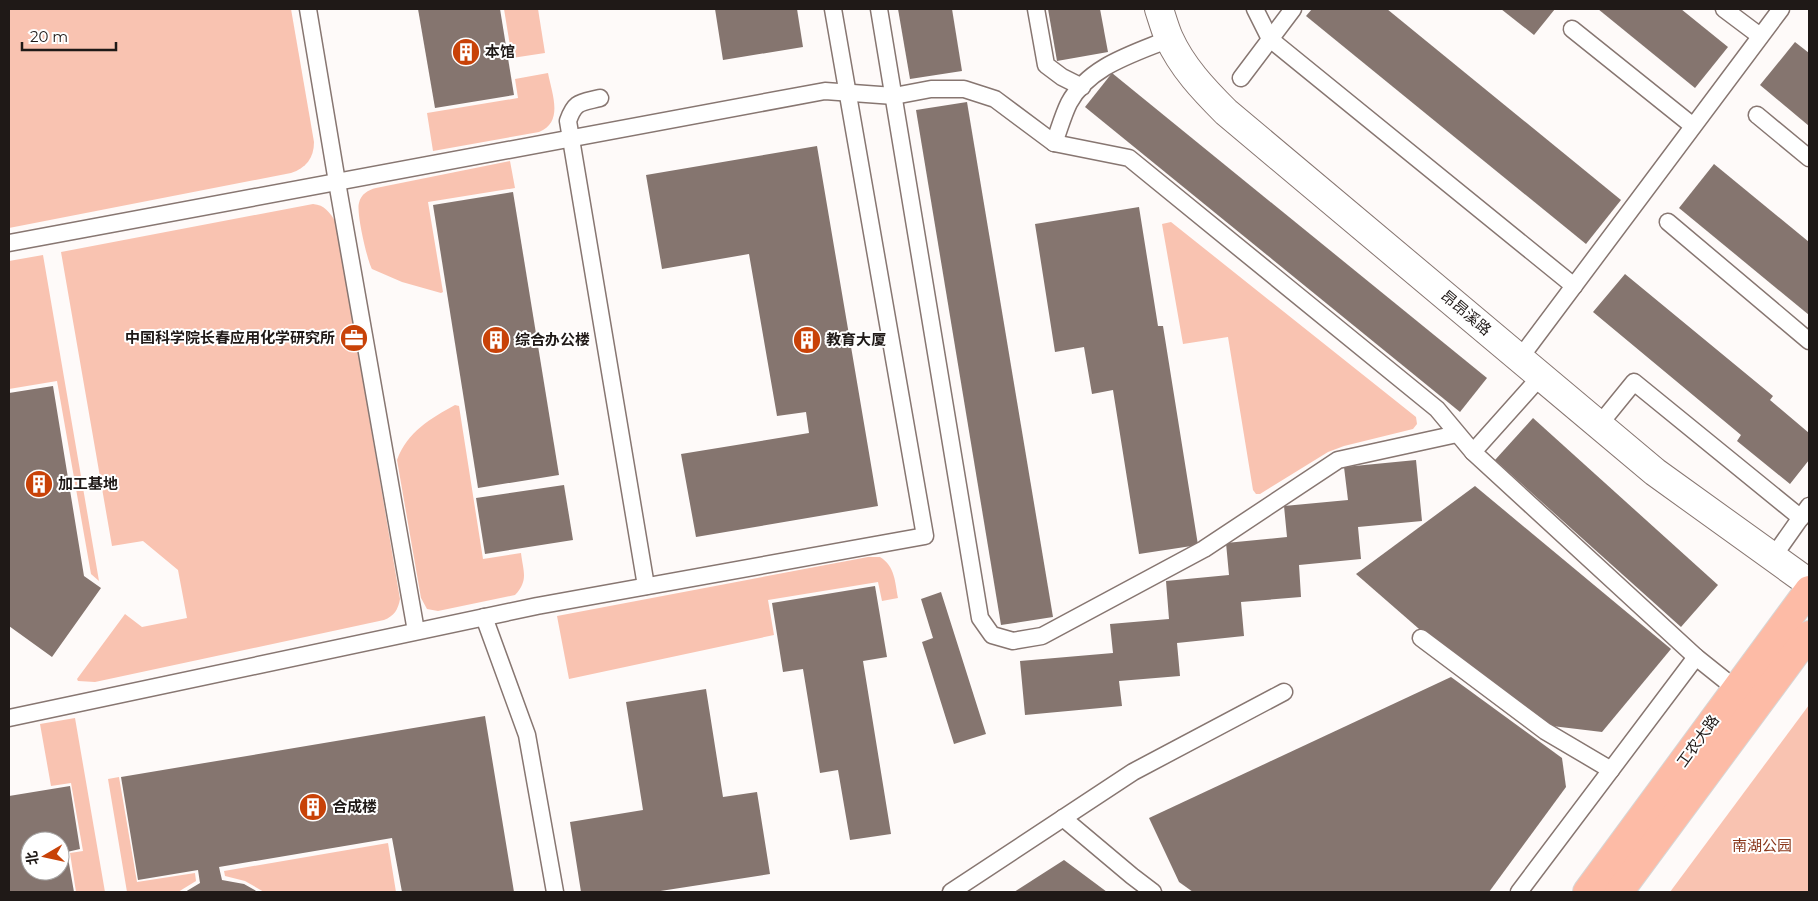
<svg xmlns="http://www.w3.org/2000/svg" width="1818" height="901" viewBox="0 0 1818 901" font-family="Montserrat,'Noto Sans SC',sans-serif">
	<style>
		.green { fill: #f9c3b1 }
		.building { fill: #85756f; fill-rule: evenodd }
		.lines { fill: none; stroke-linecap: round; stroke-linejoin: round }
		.lane-casing { stroke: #877671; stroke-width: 19 }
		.secondary-casing { stroke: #877671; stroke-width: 30 }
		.primary-casing { stroke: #d7d6d5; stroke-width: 30 }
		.lane { stroke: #fff; stroke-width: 16 }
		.secondary { stroke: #fff; stroke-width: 28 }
		.primary { stroke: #fdbba6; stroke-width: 28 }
		.labels { text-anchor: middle; stroke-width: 4; stroke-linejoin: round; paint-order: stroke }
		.poi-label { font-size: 15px; font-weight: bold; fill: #1f1917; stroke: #fff; text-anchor: start }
		.street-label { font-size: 15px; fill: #1f1917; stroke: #fff }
		.park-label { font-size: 15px; fill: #8a371b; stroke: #fff }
	</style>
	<rect width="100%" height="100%" fill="#fefaf9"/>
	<g class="green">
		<path d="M 9,9 L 291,9 L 314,142 C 314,158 306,168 291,173 L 9,228 Z"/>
		<path d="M 504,9 L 538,9 L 545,53 L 512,58 Z"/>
		<path d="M 548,73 C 552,94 564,122 539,132 L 433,151 L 427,113 L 518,98 L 515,79 Z"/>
		<path d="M 510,161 L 515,188 L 428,202 L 443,292 L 441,293 L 402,282 L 372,269 C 367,260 356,212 359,203 C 361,194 368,190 376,188 Z"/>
		<path d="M 313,204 C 325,205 329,212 336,222 L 400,599 C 398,610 394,616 384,620 L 95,682 L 78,681 L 77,679 L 125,614 L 142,627 L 187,618 L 178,570 L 143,541 L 112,546 L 61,252 Z"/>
		<path d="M 1171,222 L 1416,417 L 1417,424 L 1413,429 L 1344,446 L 1328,452 L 1260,494 L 1256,494 L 1253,490 L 1228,337 L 1183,344 L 1162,224 Z"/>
		<path d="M 43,255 L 99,581 L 91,574 L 57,381 L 9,389 L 9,261 Z"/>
		<path d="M 455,405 L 459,406 L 483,559 L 521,553 C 523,571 529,580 515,595 L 438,611 L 427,609 L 421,598 L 397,460 C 407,432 431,418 455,405 Z"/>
		<path d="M 868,557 L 880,557 C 895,566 895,582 898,598 L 882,601 L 878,582 L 768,600 L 774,635 L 569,679 L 557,616 Z"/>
		<path d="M 1809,705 L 1809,892 L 1670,892 Z"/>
		<path d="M 75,718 L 105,892 L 76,892 L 70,853 L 83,851 L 71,783 L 51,786 L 40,724 Z"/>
		<path d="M 119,777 L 137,882 L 195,873 L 196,881 L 178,892 L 127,892 L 108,779 Z"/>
		<path d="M 388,843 L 396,892 L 264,892 L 245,881 L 225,876 L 224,871 Z"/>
	</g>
	<g class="building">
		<path d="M 418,9 L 500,9 L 514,95 L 435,108 Z"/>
		<path d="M 715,9 L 797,9 L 803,47 L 723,60 Z"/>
		<path d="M 898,9 L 952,9 L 962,71 L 910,79 Z"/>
		<path d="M 1048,9 L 1100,9 L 1108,52 L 1057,61 Z"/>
		<path d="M 1312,9 L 1387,9 L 1621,200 L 1586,244 L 1306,16 Z"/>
		<path d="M 1501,9 L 1555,9 L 1534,35 Z"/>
		<path d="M 1598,9 L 1681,9 L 1728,47 L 1695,88 Z"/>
		<path d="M 1795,42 L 1809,53 L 1809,126 L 1760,85 Z"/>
		<path d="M 1112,73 L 1487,378 L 1460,412 L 1085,107 Z"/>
		<path d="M 967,102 L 1053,617 L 1001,625 L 916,110 Z"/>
		<path d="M 817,146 L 878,506 L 696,537 L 681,454 L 809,433 L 806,412 L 777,416 L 749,254 L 662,269 L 646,175 Z"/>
		<path d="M 1714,164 L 1809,242 L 1809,315 L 1679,208 Z"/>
		<path d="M 513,192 L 559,475 L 478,488 L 433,205 Z"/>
		<path d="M 1139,207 L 1158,326 L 1163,326 L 1198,545 L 1139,554 L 1113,390 L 1092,394 L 1084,347 L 1055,352 L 1035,224 Z"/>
		<path d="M 1625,274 L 1773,396 L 1770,400 L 1809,433 L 1809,460 L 1790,484 L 1737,441 L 1741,435 L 1593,312 Z"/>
		<path d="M 53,386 L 84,576 L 101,588 L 52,657 L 9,626 L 9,393 Z"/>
		<path d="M 1533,418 L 1718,585 L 1681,627 L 1495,460 Z"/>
		<path d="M 1416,460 L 1422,521 L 1358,527 L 1361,559 L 1299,565 L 1301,597 L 1241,602 L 1244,636 L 1177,643 L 1180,676 L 1119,681 L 1122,706 L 1025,715 L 1020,661 L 1113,653 L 1110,624 L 1169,619 L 1166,581 L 1229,575 L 1226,543 L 1287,537 L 1284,506 L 1348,500 L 1344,467 Z"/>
		<path d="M 564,485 L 573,540 L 485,554 L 476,498 Z"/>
		<path d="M 1475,486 L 1671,649 L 1602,732 L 1552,726 L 1426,635 L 1356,574 Z"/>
		<path d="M 875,586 L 887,657 L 863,661 L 891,834 L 850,840 L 838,770 L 820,773 L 803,669 L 783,672 L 772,603 Z"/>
		<path d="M 941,592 L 986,734 L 954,744 L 922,642 L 933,638 L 921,599 Z"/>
		<path d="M 1451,677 L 1562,758 L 1566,787 L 1489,892 L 1193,892 L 1179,882 L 1149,818 Z"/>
		<path d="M 706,689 L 723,797 L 757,792 L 770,874 L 654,892 L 581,892 L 570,822 L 643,810 L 626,702 Z"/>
		<path d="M 485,716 L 514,892 L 402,892 L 392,838 L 219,867 L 222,880 L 244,884 L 258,892 L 185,892 L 200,883 L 198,870 L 138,880 L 121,777 Z"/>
		<path d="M 70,786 L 80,849 L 67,852 L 74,892 L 9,892 L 9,796 ZM 30,841 L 60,841 L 60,871 L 30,871 Z"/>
		<path d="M 1064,860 L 1107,892 L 1014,892 Z"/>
	</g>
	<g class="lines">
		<defs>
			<g id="lane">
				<path d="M 308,9 L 337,182 L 416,631"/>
				<path d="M 879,9 L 980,618 L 992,635 L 1013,641 L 1042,636 L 1204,549 L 1338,460 L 1457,434"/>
				<path d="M 1036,9 L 1046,65 L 1062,77 L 1082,87"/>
				<path d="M 1255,9 L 1270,39 L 1574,286"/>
				<path d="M 1724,9 L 1760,36"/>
				<path d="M 1572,29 L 1693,126"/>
				<path d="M 1241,78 L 1293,9"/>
				<path d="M 600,98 C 580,103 575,101 568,121 L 646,586"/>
				<path d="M 1757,115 L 1809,158"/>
				<path d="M 1054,143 C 1059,130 1063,115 1069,103 C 1089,66 1133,54 1169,39"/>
				<path d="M 1668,222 L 1809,341"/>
				<path d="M 9,243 L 825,91 L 894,96 L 931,89 L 964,89 L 995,99 L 1054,143 L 1129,158 L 1437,409 L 1473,452 L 1696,657 L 1736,689"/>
				<path d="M 1520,358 L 1781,9"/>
				<path d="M 1599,425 L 1634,382 L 1801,518"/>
				<path d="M 1473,452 L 1541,376"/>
				<path d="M 1773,557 L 1809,506"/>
				<path d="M 484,617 L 527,735 L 555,892"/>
				<path d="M 1421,638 L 1545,731 L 1611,770"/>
				<path d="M 9,718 L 537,606 L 925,536 L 833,9"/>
				<path d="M 1063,818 L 1132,876 L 1153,892"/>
				<path d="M 951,892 L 1133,772 L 1284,692"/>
				<path d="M 1519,892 L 1696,657"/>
			</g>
			<path id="secondary" d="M 1159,9 C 1162,18 1165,29 1169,38 C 1182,67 1204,90 1226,112 L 1655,472 L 1809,583"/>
			<g id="primary">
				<path d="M 1587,892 L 1809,590"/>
				<path d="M 1619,892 L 1809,635"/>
			</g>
		</defs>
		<use href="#lane" class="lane-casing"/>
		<use href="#secondary" class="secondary-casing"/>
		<use href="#primary" class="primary-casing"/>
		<use href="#lane" class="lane"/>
		<use href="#secondary" class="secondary"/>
		<use href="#primary" class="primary"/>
	</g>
	<defs>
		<symbol id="building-disc" viewBox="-11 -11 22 22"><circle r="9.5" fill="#c84208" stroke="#fff"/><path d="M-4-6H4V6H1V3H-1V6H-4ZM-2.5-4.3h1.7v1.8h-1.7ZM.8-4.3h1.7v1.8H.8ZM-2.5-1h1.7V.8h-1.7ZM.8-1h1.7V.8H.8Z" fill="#fff"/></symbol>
		<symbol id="office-disc" viewBox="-11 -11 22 22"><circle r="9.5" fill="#c84208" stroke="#fff"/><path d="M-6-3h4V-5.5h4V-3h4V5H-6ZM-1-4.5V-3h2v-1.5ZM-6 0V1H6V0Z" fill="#fff"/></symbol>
	</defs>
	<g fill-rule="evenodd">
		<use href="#building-disc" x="450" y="36" width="32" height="32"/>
		<use href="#office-disc" x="338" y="322" width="32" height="32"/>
		<use href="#building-disc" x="480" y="324" width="32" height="32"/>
		<use href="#building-disc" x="791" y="324" width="32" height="32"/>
		<use href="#building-disc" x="23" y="468" width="32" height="32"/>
		<use href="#building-disc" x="297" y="791" width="32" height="32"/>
	</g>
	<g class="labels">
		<g class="poi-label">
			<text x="485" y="57">本馆</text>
			<text x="335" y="343" text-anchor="end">中国科学院长春应用化学研究所</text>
			<text x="515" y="345">综合办公楼</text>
			<text x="826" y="345">教育大厦</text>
			<text x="58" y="489">加工基地</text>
			<text x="332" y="812">合成楼</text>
		</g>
		<g class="street-label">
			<text transform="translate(1466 313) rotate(40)" y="5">昂昂溪路</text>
			<text transform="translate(1698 741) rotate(-54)" y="5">工农大路</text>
		</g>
		<g class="park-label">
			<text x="1762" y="851">南湖公园</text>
		</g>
	</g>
	<rect width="1818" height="901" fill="none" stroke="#1f1917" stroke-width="20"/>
	<g transform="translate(45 856) rotate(261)"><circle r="24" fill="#ffffff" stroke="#a5a3a2"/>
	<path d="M0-4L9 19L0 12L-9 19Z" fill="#c84208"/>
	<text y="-8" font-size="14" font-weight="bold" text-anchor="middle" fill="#1f1917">北</text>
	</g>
	<path d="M22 42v8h94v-8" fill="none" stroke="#1f1917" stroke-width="2.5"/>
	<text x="30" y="42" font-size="15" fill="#1f1917" stroke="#ffffff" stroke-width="4" paint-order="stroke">20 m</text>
</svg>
